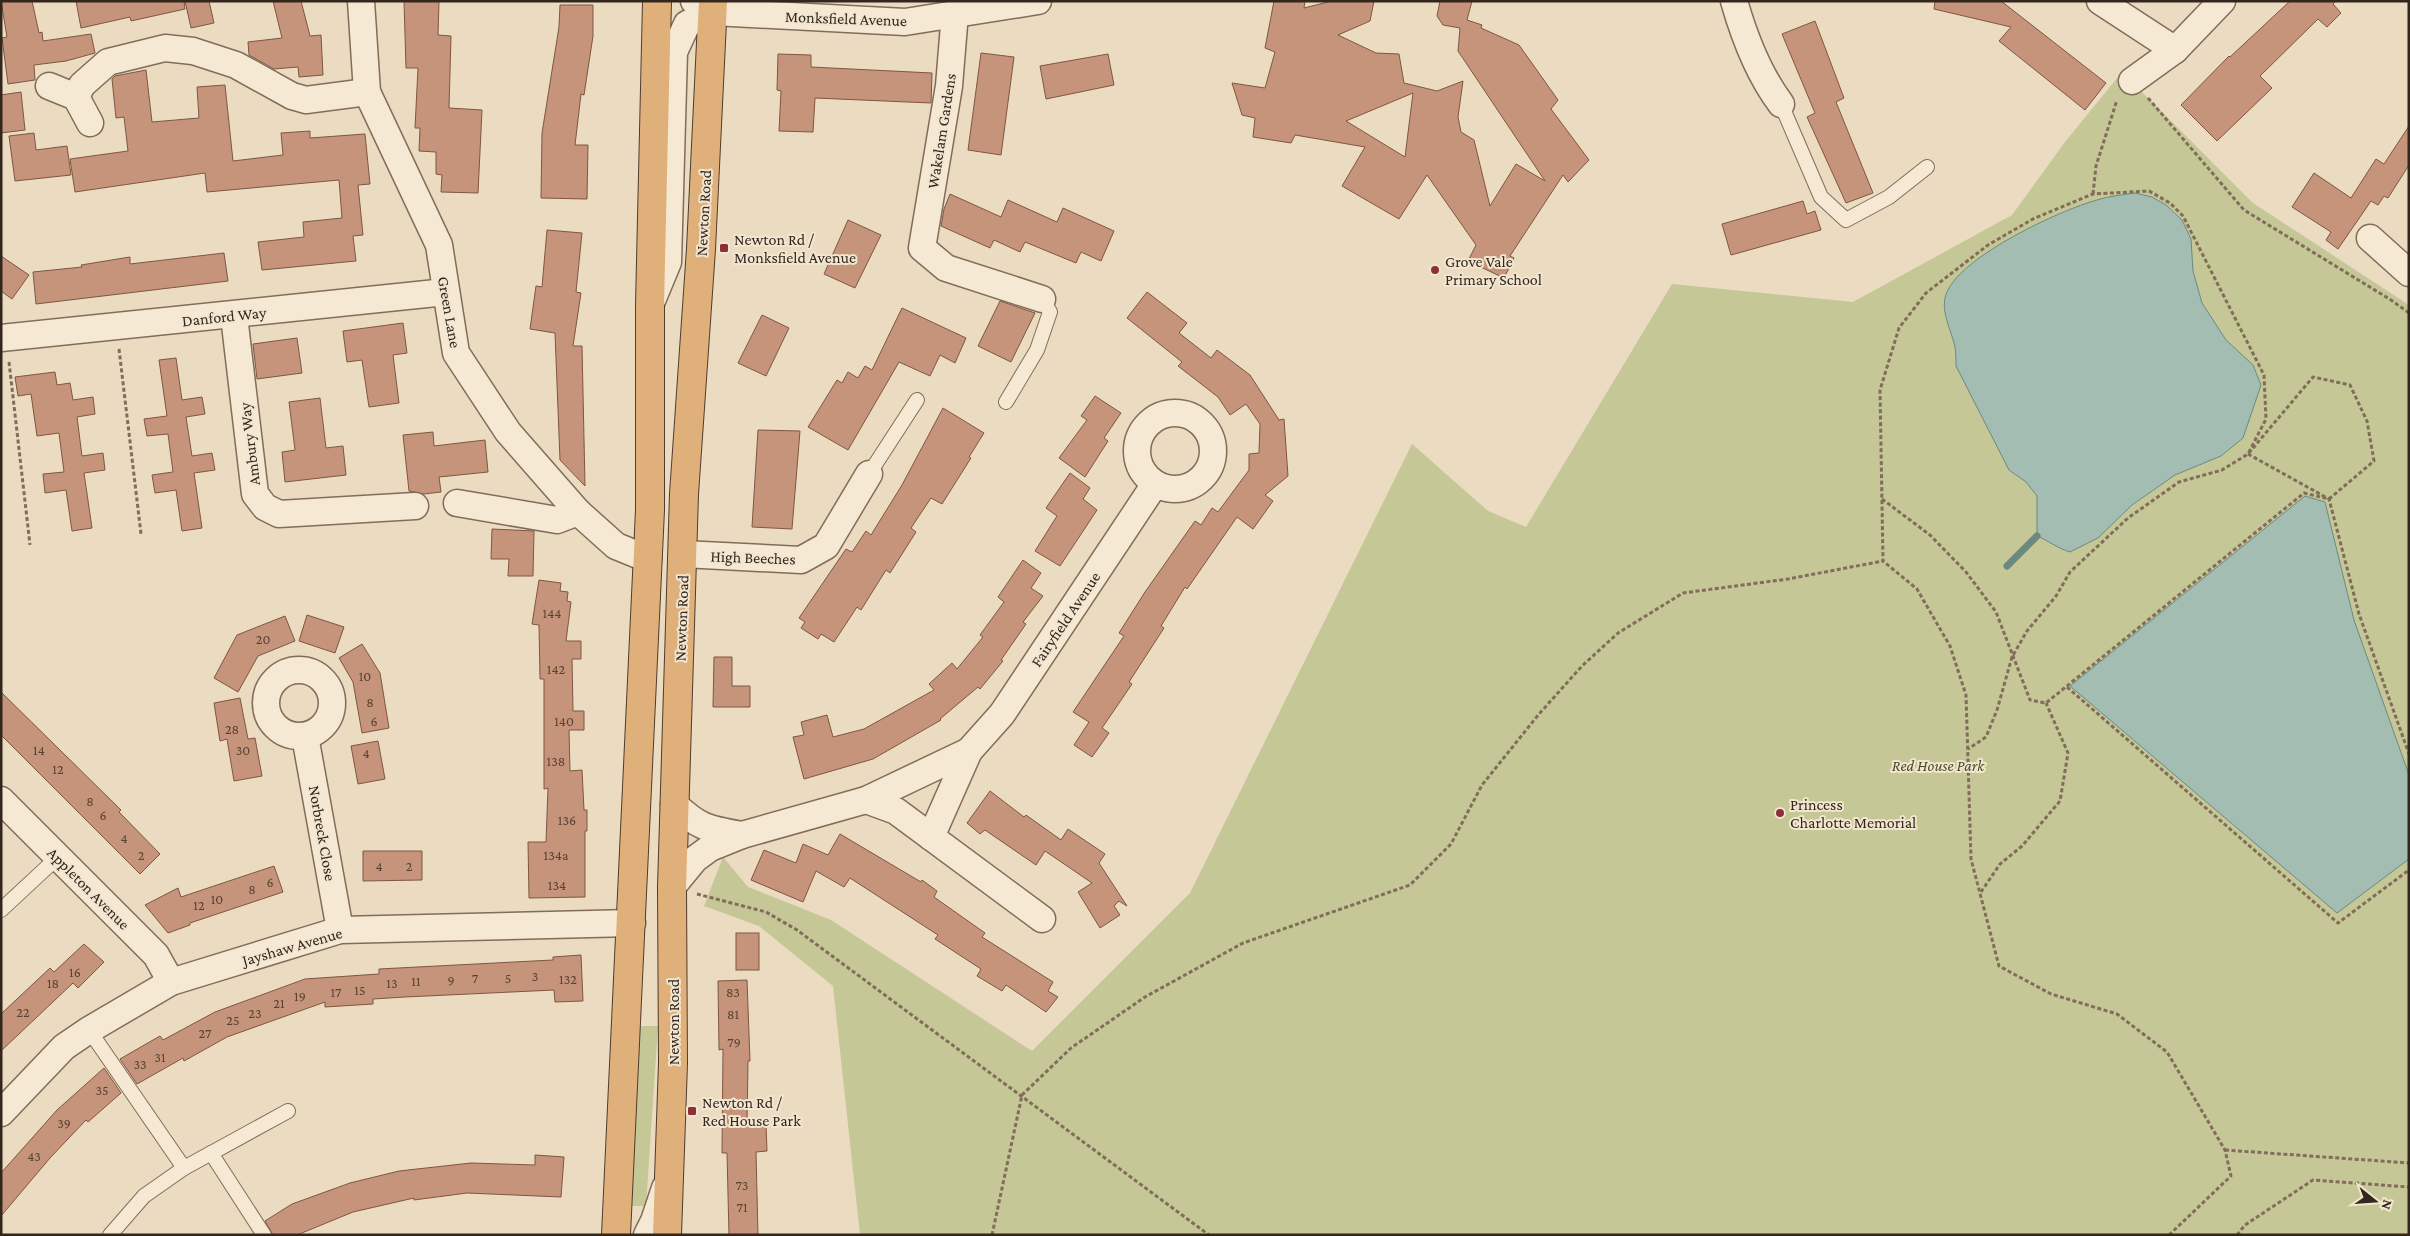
<svg xmlns="http://www.w3.org/2000/svg" width="2410" height="1236" viewBox="0 0 2410 1236" font-family="'Crimson Pro',serif">
	<style>
		.green { fill: #c5c796 }
		.water { fill: #a3bdb3; stroke: #6c8980 }
		.lines { fill: none; stroke-linecap: round; stroke-linejoin: round }
		.stream { stroke: #6c8980; stroke-width: 7 }
		.building { fill: #c5947a; stroke: #7f5642; fill-rule: evenodd }
		.service-casing { stroke: #826c5a; stroke-width: 16 }
		.minor-casing { stroke: #826c5a; stroke-width: 29 }
		.trunk-casing { stroke: #503b2e; stroke-width: 30 }
		.path { stroke: #826c5a; stroke-width: 3; stroke-dasharray: 4 2.5; stroke-linecap: butt }
		.service { stroke: #f5e9d4; stroke-width: 14 }
		.minor { stroke: #f5e9d4; stroke-width: 26 }
		.trunk { stroke: #dfb07a; stroke-width: 28 }
		.poi-dot { fill: #8c2f37; stroke: #f2e6d0; stroke-width: 2 }
		.labels { text-anchor: middle; stroke-width: 4; stroke-linejoin: round; paint-order: stroke }
		.number-label { font-size: 14px; fill: #584234 }
		.street-label { font-size: 16px; fill: #33261d; stroke: #f2e6d0 }
		.poi-label { font-size: 16px; fill: #33261d; stroke: #f2e6d0; text-anchor: start }
		.park-label { font-size: 16px; font-style: italic; fill: #464d26; stroke: #f2e6d0 }
	</style>
	<rect width="100%" height="100%" fill="#eadbc1"/>
	<g class="green">
		<path d="M 2122,72 L 2253,203 L 2409,305 L 2409,1235 L 860,1235 L 833,986 L 759,926 L 704,906 L 723,857 L 748,887 L 831,920 L 1032,1051 L 1190,893 L 1412,444 L 1488,511 L 1526,527 L 1672,284 L 1853,302 L 2012,215 L 2065,142 Z"/>
		<path d="M 640,1026 L 658,1026 L 646,1206 L 629,1206 Z"/>
	</g>
	<g class="water">
		<path d="M 2135,193 L 2152,197 L 2166,205 L 2182,220 L 2191,239 L 2193,271 L 2202,303 L 2226,340 L 2253,365 L 2261,385 L 2243,438 L 2221,456 L 2175,475 L 2132,505 L 2098,538 L 2070,552 C 2057,548 2049,541 2037,536 L 2037,496 L 2026,482 L 2009,470 L 1956,366 C 1956,360 1956,353 1955,347 C 1951,329 1939,309 1947,292 C 1962,256 2060,210 2097,200 C 2109,196 2122,195 2135,193 Z"/>
		<path d="M 2305,496 L 2325,502 L 2354,620 L 2409,775 L 2409,859 L 2337,913 L 2070,686 Z"/>
	</g>
	<g class="lines">
		<path class="stream" d="M 2007,566 L 2037,536"/>
	</g>
	<g class="building">
		<path d="M 1,1 L 32,1 L 39,33 L 42,32 L 43,41 L 91,34 L 95,53 L 66,61 L 34,65 L 35,80 L 8,84 L 2,38 L 7,37 Z"/>
		<path d="M 76,1 L 184,1 L 185,9 L 131,21 L 130,17 L 81,28 Z"/>
		<path d="M 185,1 L 209,1 L 214,23 L 191,28 Z"/>
		<path d="M 273,1 L 301,1 L 310,36 L 321,35 L 323,75 L 299,77 L 298,67 L 274,69 L 249,55 L 248,42 L 282,38 Z"/>
		<path d="M 404,1 L 439,1 L 438,35 L 451,36 L 449,108 L 482,110 L 478,193 L 441,192 L 442,175 L 436,174 L 436,152 L 419,151 L 420,128 L 415,128 L 418,68 L 406,68 Z"/>
		<path d="M 1274,1 L 1305,1 L 1304,8 L 1332,1 L 1374,1 L 1370,21 L 1338,35 L 1376,53 L 1399,54 L 1404,83 L 1437,91 L 1463,81 L 1458,117 L 1461,132 L 1474,140 L 1490,206 L 1516,164 L 1545,181 L 1458,51 L 1460,28 L 1443,25 L 1437,16 L 1440,1 L 1472,1 L 1467,20 L 1482,25 L 1481,28 L 1519,45 L 1558,100 L 1551,109 L 1589,160 L 1568,182 L 1563,175 L 1510,256 L 1514,258 L 1504,278 L 1468,261 L 1476,245 L 1427,175 L 1399,219 L 1342,186 L 1365,147 L 1295,135 L 1291,143 L 1253,137 L 1255,118 L 1242,115 L 1232,83 L 1265,88 L 1275,52 L 1265,48 ZM 1413,93 L 1405,157 L 1346,121 Z"/>
		<path d="M 1935,1 L 2001,1 L 2106,83 L 2085,110 L 1999,41 L 2011,27 L 1934,9 Z"/>
		<path d="M 2290,1 L 2336,1 L 2333,4 L 2341,13 L 2327,27 L 2318,19 L 2260,76 L 2272,88 L 2217,141 L 2181,105 L 2229,56 L 2230,57 Z"/>
		<path d="M 560,5 L 593,5 L 593,36 L 584,95 L 581,94 L 575,145 L 588,145 L 587,199 L 541,198 L 542,133 L 559,27 Z"/>
		<path d="M 1815,21 L 1844,98 L 1836,102 L 1873,193 L 1846,203 L 1807,117 L 1815,113 L 1782,34 Z"/>
		<path d="M 981,53 L 1014,57 L 1001,155 L 968,150 Z"/>
		<path d="M 778,54 L 811,55 L 811,67 L 932,73 L 931,103 L 815,98 L 813,132 L 779,131 L 781,91 L 777,90 Z"/>
		<path d="M 1108,54 L 1114,85 L 1046,99 L 1040,66 Z"/>
		<path d="M 146,70 L 152,122 L 199,118 L 197,87 L 225,85 L 233,161 L 283,155 L 281,133 L 310,131 L 310,138 L 365,134 L 370,184 L 358,185 L 363,235 L 353,236 L 356,261 L 262,270 L 258,242 L 304,237 L 303,222 L 342,218 L 339,180 L 207,192 L 205,173 L 75,192 L 70,159 L 128,151 L 124,117 L 116,118 L 112,79 L 115,76 Z"/>
		<path d="M 21,92 L 25,130 L 1,133 L 1,95 Z"/>
		<path d="M 2409,126 L 2409,165 L 2388,198 L 2384,196 L 2378,205 L 2371,201 L 2338,249 L 2326,240 L 2331,232 L 2292,207 L 2314,173 L 2351,198 L 2376,159 L 2384,164 Z"/>
		<path d="M 34,133 L 36,150 L 67,146 L 71,175 L 15,181 L 9,136 Z"/>
		<path d="M 950,194 L 1001,217 L 1008,200 L 1057,222 L 1063,208 L 1114,231 L 1101,261 L 1081,252 L 1076,263 L 1025,242 L 1020,252 L 994,240 L 990,248 L 941,226 L 944,209 Z"/>
		<path d="M 1803,201 L 1807,214 L 1815,211 L 1821,230 L 1731,255 L 1722,224 Z"/>
		<path d="M 848,220 L 881,235 L 855,288 L 824,274 Z"/>
		<path d="M 547,230 L 582,233 L 576,292 L 581,293 L 573,346 L 582,346 L 585,486 L 560,460 L 555,333 L 530,329 L 536,286 L 542,287 Z"/>
		<path d="M 224,253 L 228,281 L 36,304 L 33,272 L 82,267 L 81,265 L 130,257 L 130,264 Z"/>
		<path d="M 1,256 L 29,275 L 12,299 L 1,291 Z"/>
		<path d="M 1147,292 L 1187,323 L 1179,333 L 1211,358 L 1217,350 L 1250,375 L 1279,420 L 1284,419 L 1288,476 L 1265,495 L 1273,501 L 1253,529 L 1237,517 L 1187,589 L 1185,587 L 1161,626 L 1164,628 L 1129,682 L 1132,684 L 1102,728 L 1109,733 L 1092,757 L 1074,745 L 1089,722 L 1073,712 L 1124,636 L 1119,633 L 1145,592 L 1195,521 L 1201,525 L 1212,508 L 1218,512 L 1249,470 L 1249,454 L 1259,453 L 1260,424 L 1246,404 L 1230,415 L 1218,397 L 1178,366 L 1182,362 L 1127,318 Z"/>
		<path d="M 1000,301 L 1035,313 L 1011,362 L 978,346 Z"/>
		<path d="M 902,308 L 966,338 L 955,363 L 940,355 L 930,376 L 899,362 L 848,450 L 808,427 L 837,380 L 842,383 L 848,372 L 858,378 L 865,366 L 872,370 Z"/>
		<path d="M 762,315 L 789,328 L 766,376 L 738,363 Z"/>
		<path d="M 403,323 L 407,353 L 393,355 L 399,403 L 369,407 L 362,360 L 347,362 L 343,331 Z"/>
		<path d="M 297,338 L 302,373 L 257,379 L 253,344 Z"/>
		<path d="M 176,358 L 182,400 L 202,397 L 205,414 L 186,417 L 192,456 L 212,453 L 215,470 L 194,473 L 202,528 L 182,531 L 176,490 L 155,493 L 152,475 L 173,472 L 168,434 L 147,436 L 144,419 L 167,416 L 159,360 Z"/>
		<path d="M 55,372 L 57,385 L 70,383 L 73,400 L 93,397 L 95,414 L 77,417 L 82,456 L 103,453 L 105,470 L 84,473 L 92,528 L 72,531 L 66,490 L 45,493 L 43,474 L 64,472 L 59,433 L 37,436 L 31,394 L 18,396 L 15,377 Z"/>
		<path d="M 1095,396 L 1121,413 L 1104,438 L 1108,441 L 1085,477 L 1059,458 L 1087,420 L 1081,416 Z"/>
		<path d="M 320,398 L 326,448 L 343,446 L 346,475 L 285,482 L 282,452 L 295,450 L 289,402 Z"/>
		<path d="M 943,408 L 984,433 L 969,457 L 971,458 L 942,504 L 931,498 L 911,528 L 916,532 L 890,573 L 886,570 L 861,610 L 857,607 L 834,642 L 821,634 L 818,639 L 801,628 L 805,622 L 799,618 L 846,549 L 852,552 L 866,531 L 871,535 L 902,485 Z"/>
		<path d="M 758,430 L 800,431 L 792,529 L 752,527 Z"/>
		<path d="M 433,432 L 434,446 L 485,440 L 488,472 L 439,477 L 441,492 L 424,494 L 409,491 L 403,435 Z"/>
		<path d="M 1070,473 L 1090,488 L 1083,499 L 1097,510 L 1060,566 L 1035,551 L 1057,516 L 1046,508 Z"/>
		<path d="M 492,529 L 534,531 L 533,576 L 508,576 L 509,559 L 491,559 Z"/>
		<path d="M 1023,560 L 1041,573 L 1031,588 L 1043,596 L 1023,622 L 1026,624 L 1001,660 L 1003,661 L 980,689 L 978,687 L 940,719 L 941,720 L 873,759 L 804,779 L 793,737 L 804,735 L 801,722 L 827,715 L 833,737 L 864,729 L 934,690 L 929,684 L 952,663 L 957,669 L 983,637 L 980,635 L 1004,602 L 998,597 Z"/>
		<path d="M 539,580 L 561,583 L 560,591 L 568,592 L 567,601 L 571,602 L 566,641 L 581,641 L 581,659 L 572,659 L 573,711 L 584,711 L 584,730 L 569,730 L 570,771 L 582,770 L 584,810 L 587,810 L 587,831 L 585,831 L 585,897 L 529,898 L 528,842 L 546,842 L 548,788 L 544,789 L 544,679 L 540,679 L 539,625 L 532,624 Z"/>
		<path d="M 307,615 L 344,627 L 335,653 L 299,641 Z"/>
		<path d="M 285,616 L 295,641 L 258,656 L 238,692 L 214,678 L 237,635 Z"/>
		<path d="M 362,644 L 380,673 L 389,728 L 362,733 L 353,682 L 339,658 Z"/>
		<path d="M 714,657 L 732,657 L 732,686 L 750,686 L 750,707 L 713,707 Z"/>
		<path d="M 1,692 L 121,810 L 119,812 L 160,854 L 140,874 L 1,735 Z"/>
		<path d="M 240,698 L 248,739 L 255,738 L 262,776 L 234,781 L 227,739 L 220,741 L 214,703 Z"/>
		<path d="M 378,741 L 385,779 L 358,784 L 351,746 Z"/>
		<path d="M 990,791 L 1024,817 L 1026,815 L 1061,840 L 1068,829 L 1105,854 L 1099,863 L 1127,906 L 1119,901 L 1114,906 L 1120,915 L 1100,928 L 1078,892 L 1092,883 L 1045,851 L 1036,865 L 985,830 L 980,834 L 967,823 Z"/>
		<path d="M 840,834 L 921,882 L 922,880 L 937,891 L 934,897 L 985,933 L 982,937 L 1053,982 L 1048,991 L 1058,997 L 1046,1012 L 1006,985 L 1002,991 L 977,976 L 981,969 L 935,939 L 938,935 L 850,878 L 844,887 L 816,871 L 803,902 L 751,880 L 764,850 L 796,863 L 803,844 L 828,855 Z"/>
		<path d="M 363,851 L 422,851 L 422,880 L 363,881 Z"/>
		<path d="M 274,866 L 283,892 L 190,923 L 190,925 L 168,933 L 145,905 L 178,888 L 181,897 Z"/>
		<rect x="736" y="933" width="23" height="37"/>
		<path d="M 84,944 L 104,962 L 78,988 L 73,983 L 1,1051 L 1,1014 L 50,968 L 54,972 Z"/>
		<path d="M 581,955 L 583,1001 L 555,1002 L 554,990 L 405,997 L 373,999 L 373,1004 L 325,1007 L 325,1002 L 227,1037 L 184,1061 L 183,1058 L 137,1084 L 120,1059 L 160,1036 L 163,1040 L 215,1012 L 305,979 L 379,974 L 379,969 L 553,960 L 553,957 Z"/>
		<path d="M 747,980 L 750,1061 L 748,1061 L 747,1125 L 766,1125 L 767,1151 L 756,1152 L 758,1235 L 729,1235 L 727,1153 L 722,1153 L 723,1049 L 719,1050 L 718,981 Z"/>
		<path d="M 104,1068 L 121,1093 L 88,1122 L 86,1120 L 50,1158 L 1,1216 L 1,1173 L 57,1110 Z"/>
		<path d="M 535,1155 L 564,1157 L 561,1197 L 467,1193 L 414,1200 L 414,1198 L 353,1212 L 297,1235 L 273,1235 L 265,1221 L 292,1204 L 350,1183 L 399,1171 L 471,1163 L 535,1165 Z"/>
	</g>
	<g class="lines">
		<defs>
			<g id="service">
				<path d="M 1781,104 L 1821,197 L 1846,220 L 1889,197 L 1927,167"/>
				<path d="M 1006,402 L 1037,350 L 1050,312 L 1042,299"/>
				<path d="M 869,474 L 917,400"/>
				<path d="M 1,910 L 58,857"/>
				<path d="M 89,1030 L 184,1168"/>
				<path d="M 211,1153 L 264,1235"/>
				<path d="M 110,1235 L 144,1196 L 184,1168 L 288,1111"/>
			</g>
			<g id="minor">
				<path d="M 361,1 L 367,92 L 439,245 L 456,353 L 508,432 L 578,512 L 616,546 L 648,559"/>
				<path d="M 694,1 L 713,12 L 905,22 L 1038,1"/>
				<path d="M 1734,1 C 1744,36 1759,75 1781,104"/>
				<path d="M 2100,1 L 2175,50"/>
				<path d="M 955,13 L 949,86 L 922,248 L 946,268 L 1042,299"/>
				<path d="M 2132,81 L 2175,50 L 2222,1"/>
				<path d="M 49,86 L 76,97 L 90,123"/>
				<path d="M 76,97 L 82,85 L 108,62 L 165,48 L 193,51 L 236,65 L 292,96 L 306,100 L 367,92"/>
				<path d="M 2370,238 L 2409,273"/>
				<path d="M 651,303 L 668,262 L 674,52 L 687,24 L 713,12"/>
				<path d="M 234,316 L 255,494 L 265,507 L 279,514 L 415,506"/>
				<path d="M 1,338 L 446,292"/>
				<circle cx="1175" cy="451" r="38"/>
				<path d="M 457,503 L 557,520 L 578,512"/>
				<path d="M 683,554 L 801,560 L 826,546 L 869,474"/>
				<circle cx="299" cy="703" r="33"/>
				<path d="M 305,736 L 340,930"/>
				<path d="M 1,800 L 156,955 L 171,982"/>
				<path d="M 866,800 L 896,811 L 1042,919"/>
				<path d="M 674,804 C 699,828 708,829 742,835"/>
				<path d="M 931,837 L 969,751 L 1002,714 L 1155,484"/>
				<path d="M 672,887 L 695,859 L 710,848 L 742,835 L 866,800 L 969,751"/>
				<path d="M 1,1113 L 64,1047 L 89,1030 L 171,982 L 340,930 L 632,923"/>
				<path d="M 647,1235 L 654,1221 L 665,1188"/>
			</g>
			<g id="trunk">
				<path d="M 616,1235 L 650,510 L 650,305 L 657,1"/>
				<path d="M 667,1235 L 673,1063 L 672,887 L 684,494 L 701,249 L 713,1"/>
			</g>
		</defs>
		<use href="#service" class="service-casing"/>
		<use href="#minor" class="minor-casing"/>
		<use href="#trunk" class="trunk-casing"/>
		<g class="path">
			<path d="M 2148,98 L 2244,210 L 2391,300 L 2409,313"/>
			<path d="M 2093,194 L 2096,166 L 2117,100"/>
			<path d="M 119,349 L 141,534"/>
			<path d="M 9,362 L 30,545"/>
			<path d="M 2248,454 L 2329,499 L 2359,614 L 2409,754"/>
			<path d="M 1882,499 L 1930,535 L 1966,572 L 1996,612 L 2030,700 L 2046,703 L 2304,493 L 2329,499 L 2374,461 L 2367,421 L 2350,385 L 2313,377 L 2248,454 L 2222,470 L 2179,482 L 2128,518 L 2070,572 L 2056,596 L 2027,631 L 2012,657 L 1997,710 L 1986,737 L 1968,749"/>
			<path d="M 2067,687 L 2338,923 L 2409,870"/>
			<path d="M 1981,892 L 2000,864 L 2022,846 L 2060,801 L 2068,753 L 2046,703"/>
			<path d="M 697,894 L 766,912 L 797,930 L 1209,1235"/>
			<path d="M 2225,1150 L 2409,1163"/>
			<path d="M 992,1235 L 1022,1095 L 1071,1048 L 1145,997 L 1243,943 L 1410,885 L 1451,844 L 1482,785 L 1539,714 L 1582,666 L 1618,633 L 1683,593 L 1788,579 L 1883,561"/>
			<path d="M 2169,1235 L 2231,1176 L 2225,1150 L 2167,1052 L 2117,1014 L 2051,994 L 1999,966 L 1971,859 L 1966,695 L 1950,646 L 1917,589 L 1883,561 L 1880,390 L 1899,328 L 1926,293 L 1988,245 L 2033,219 L 2093,194 L 2149,191 L 2170,203 L 2183,216 L 2264,375 L 2266,419 L 2248,454"/>
			<path d="M 2237,1235 L 2245,1225 L 2313,1180 L 2409,1187"/>
		</g>
		<use href="#service" class="service"/>
		<use href="#minor" class="minor"/>
		<use href="#trunk" class="trunk"/>
	</g>
	<g class="poi-dot">
		<rect x="719" y="243" width="10" height="10" rx="2.5"/>
		<circle cx="1435" cy="270" r="5"/>
		<circle cx="1780" cy="813" r="5"/>
		<rect x="687" y="1106" width="10" height="10" rx="2.5"/>
	</g>
	<g class="labels">
		<g class="number-label">
			<text x="552" y="618">144</text>
			<text x="263" y="644">20</text>
			<text x="556" y="674">142</text>
			<text x="365" y="681">10</text>
			<text x="370" y="707">8</text>
			<text x="374" y="726">6</text>
			<text x="564" y="726">140</text>
			<text x="232" y="734">28</text>
			<text x="39" y="755">14</text>
			<text x="243" y="755">30</text>
			<text x="366" y="758">4</text>
			<text x="556" y="766">138</text>
			<text x="58" y="774">12</text>
			<text x="90" y="806">8</text>
			<text x="103" y="820">6</text>
			<text x="567" y="825">136</text>
			<text x="124" y="843">4</text>
			<text x="141" y="860">2</text>
			<text x="556" y="860">134a</text>
			<text x="379" y="871">4</text>
			<text x="409" y="871">2</text>
			<text x="270" y="887">6</text>
			<text x="557" y="890">134</text>
			<text x="252" y="894">8</text>
			<text x="217" y="904">10</text>
			<text x="199" y="910">12</text>
			<text x="75" y="977">16</text>
			<text x="535" y="981">3</text>
			<text x="475" y="983">7</text>
			<text x="508" y="983">5</text>
			<text x="568" y="984">132</text>
			<text x="451" y="985">9</text>
			<text x="416" y="986">11</text>
			<text x="53" y="988">18</text>
			<text x="392" y="988">13</text>
			<text x="360" y="995">15</text>
			<text x="336" y="997">17</text>
			<text x="733" y="997">83</text>
			<text x="300" y="1001">19</text>
			<text x="279" y="1008">21</text>
			<text x="23" y="1017">22</text>
			<text x="255" y="1018">23</text>
			<text x="733" y="1019">81</text>
			<text x="233" y="1025">25</text>
			<text x="205" y="1038">27</text>
			<text x="734" y="1047">79</text>
			<text x="160" y="1062">31</text>
			<text x="140" y="1069">33</text>
			<text x="102" y="1095">35</text>
			<text x="64" y="1128">39</text>
			<text x="34" y="1161">43</text>
			<text x="742" y="1190">73</text>
			<text x="742" y="1212">71</text>
		</g>
		<g class="street-label">
			<text transform="translate(846 18) rotate(2)" y="6">Monksfield Avenue</text>
			<text transform="translate(941 131) rotate(-81)" y="6">Wakelam Gardens</text>
			<text transform="translate(703 213) rotate(-87)" y="6">Newton Road</text>
			<text transform="translate(450 312) rotate(80)" y="6">Green Lane</text>
			<text transform="translate(224 316) rotate(-6)" y="6">Danford Way</text>
			<text transform="translate(249 444) rotate(-97)" y="6">Ambury Way</text>
			<text transform="translate(753 557) rotate(2)" y="6">High Beeches</text>
			<text transform="translate(681 618) rotate(-88)" y="6">Newton Road</text>
			<text transform="translate(1065 619) rotate(-56)" y="6">Fairyfield Avenue</text>
			<text transform="translate(323 833) rotate(80)" y="6">Norbreck Close</text>
			<text transform="translate(89 888) rotate(45)" y="6">Appleton Avenue</text>
			<text transform="translate(292 946) rotate(-16)" y="6">Jayshaw Avenue</text>
			<text transform="translate(673 1022) rotate(-90)" y="6">Newton Road</text>
		</g>
		<g class="poi-label">
			<text x="734" y="245">Newton Rd /<tspan x="734" dy="18">Monksfield Avenue</tspan></text>
			<text x="1445" y="267">Grove Vale<tspan x="1445" dy="18">Primary School</tspan></text>
			<text x="1790" y="810">Princess<tspan x="1790" dy="18">Charlotte Memorial</tspan></text>
			<text x="702" y="1108">Newton Rd /<tspan x="702" dy="18">Red House Park</tspan></text>
		</g>
		<g class="park-label">
			<text x="1938" y="771">Red House Park</text>
		</g>
	</g>
	<rect width="2410" height="1236" fill="none" stroke="#33261d" stroke-width="5"/>
	<g transform="translate(2375 1201) rotate(107)" stroke="#f2e6d0" stroke-width="4" paint-order="stroke">
	<path d="M0-4L9 19L0 12L-9 19Z" fill="#33261d"/>
	<text y="-8" font-size="14" font-weight="bold" text-anchor="middle" fill="#33261d">N</text>
	</g>
</svg>
